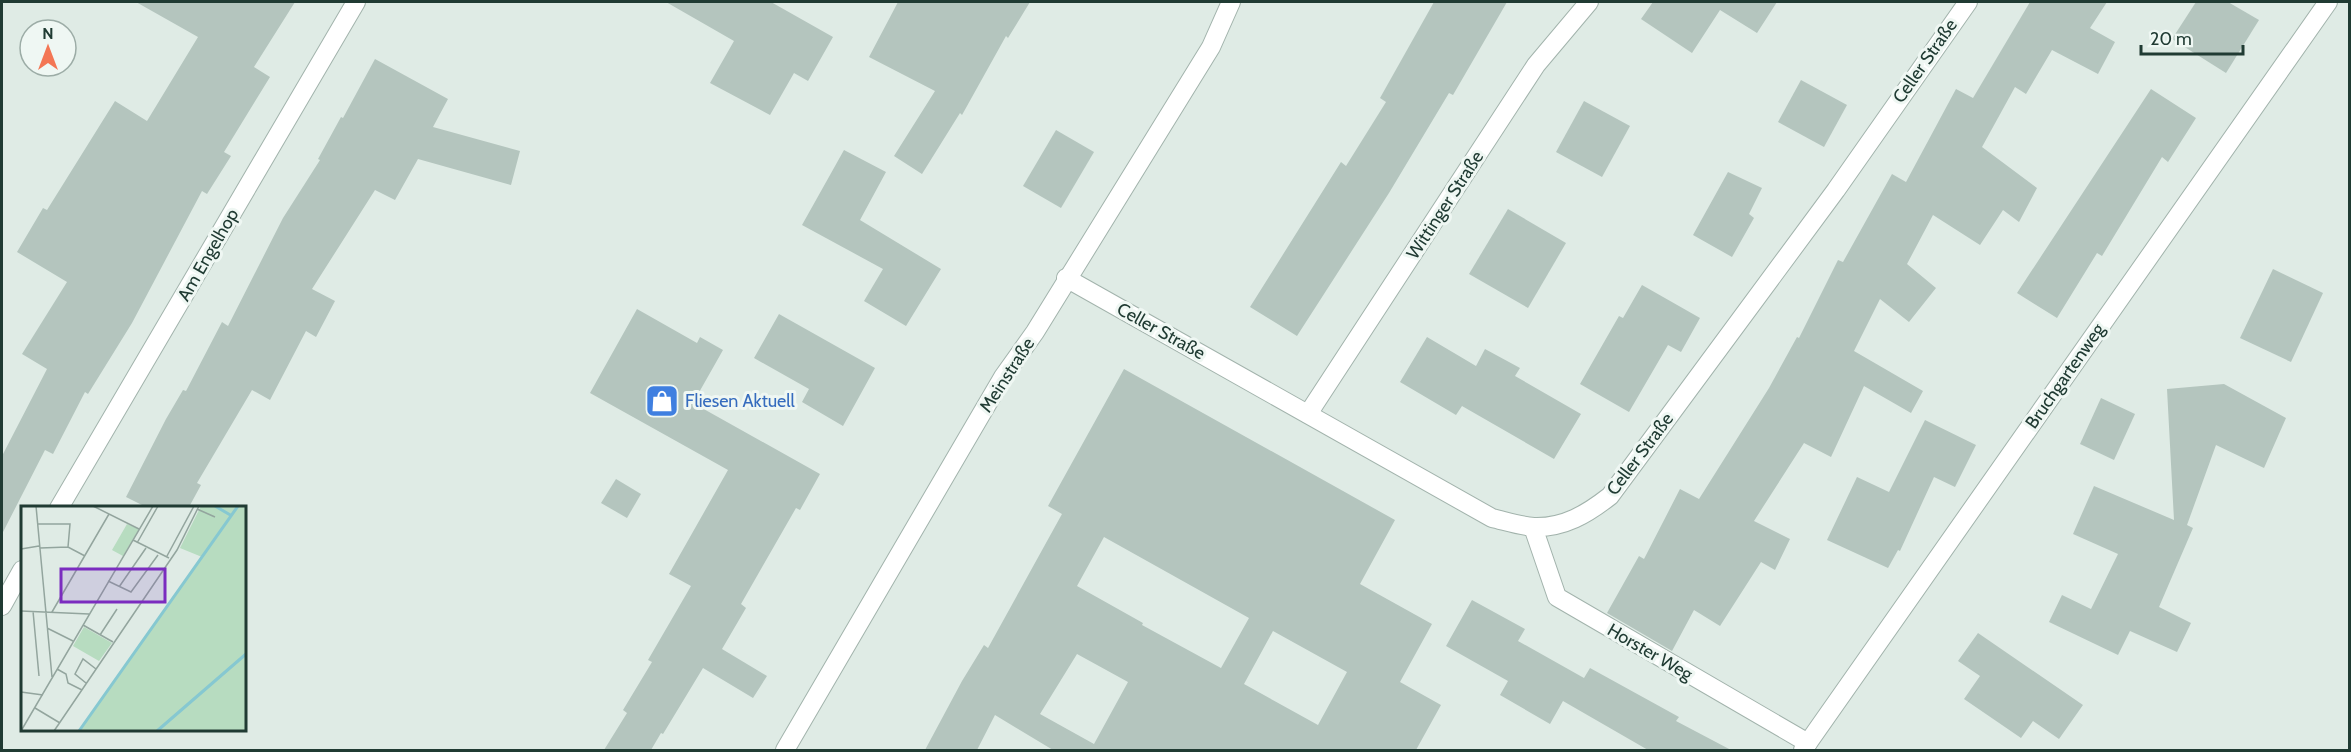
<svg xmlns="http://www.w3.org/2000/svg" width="2351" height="752" viewBox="0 0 2351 752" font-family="Cabin,sans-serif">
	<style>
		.building { fill: #b4c5be; fill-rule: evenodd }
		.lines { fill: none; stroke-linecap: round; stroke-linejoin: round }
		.minor-casing { stroke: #a2b3ac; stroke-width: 20 }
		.minor { stroke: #fff; stroke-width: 18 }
		.labels { text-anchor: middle; stroke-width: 6; stroke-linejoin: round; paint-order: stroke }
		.street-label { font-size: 18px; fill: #203b33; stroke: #eff7f3 }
		.shop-label { font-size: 18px; fill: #366cbe; stroke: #eff7f3; text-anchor: start }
		.inset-river { fill: none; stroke: #86c8d1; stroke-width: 3 }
		.inset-road { fill: none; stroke: #93a59e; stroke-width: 1.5 }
		.view { fill: #7b2cbf; fill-opacity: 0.15; stroke: #7b2cbf; stroke-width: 3 }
		.inset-edge { fill: none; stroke: #203b33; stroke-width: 3 }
	</style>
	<rect width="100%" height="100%" fill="#dfebe5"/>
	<g class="building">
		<path d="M 136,2 L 295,2 L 254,67 L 270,77 L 224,152 L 231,156 L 207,194 L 202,191 L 132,323 L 88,394 L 85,392 L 53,454 L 45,450 L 2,534 L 2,456 L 47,369 L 22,354 L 67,282 L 17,252 L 43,208 L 47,210 L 115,101 L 147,121 L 198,37 Z"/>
		<path d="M 666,2 L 771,2 L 833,37 L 808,81 L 794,73 L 770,115 L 710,83 L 734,41 Z"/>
		<path d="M 898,2 L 1030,2 L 1008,38 L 1006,36 L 962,115 L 960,113 L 922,174 L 894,156 L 935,91 L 869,57 Z"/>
		<path d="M 1434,2 L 1507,2 L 1453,95 L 1449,93 L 1389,193 L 1297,336 L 1250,307 L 1341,162 L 1346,166 L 1386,102 L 1380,98 Z"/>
		<path d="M 1653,2 L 1777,2 L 1757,33 L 1720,10 L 1692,53 L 1641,19 Z"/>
		<path d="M 2030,2 L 2107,2 L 2090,28 L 2115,42 L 2098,74 L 2052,50 L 2026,94 L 2015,87 L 1982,147 L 2037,188 L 2019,222 L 2003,210 L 1980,245 L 1933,215 L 1907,264 L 1936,288 L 1909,322 L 1880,299 L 1854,351 L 1923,391 L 1911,413 L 1864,386 L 1831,457 L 1804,443 L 1754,521 L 1790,539 L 1775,570 L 1761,562 L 1720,626 L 1694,610 L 1672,651 L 1607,613 L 1639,556 L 1644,559 L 1680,489 L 1699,499 L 1769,388 L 1797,337 L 1799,338 L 1838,260 L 1843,262 L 1892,174 L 1906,182 L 1956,89 L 1973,98 Z"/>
		<path d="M 2196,2 L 2228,2 L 2259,20 L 2226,73 L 2172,39 Z"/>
		<path d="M 375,59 L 448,99 L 433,127 L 520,151 L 511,185 L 418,159 L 395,200 L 375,190 L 312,289 L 335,301 L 316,337 L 306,331 L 270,400 L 252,390 L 197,483 L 201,485 L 189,507 L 146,507 L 126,497 L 166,419 L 183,390 L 186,391 L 222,322 L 228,326 L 283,218 L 320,160 L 318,159 L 341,117 L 343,118 Z"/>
		<path d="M 1801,80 L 1847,105 L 1824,147 L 1778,122 Z"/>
		<path d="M 2151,89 L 2196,118 L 2168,162 L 2162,157 L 2102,256 L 2097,253 L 2057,318 L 2017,293 Z"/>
		<path d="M 1584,101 L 1630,126 L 1602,177 L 1556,152 Z"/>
		<path d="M 1056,130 L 1094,152 L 1061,208 L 1023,186 Z"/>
		<path d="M 844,150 L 886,172 L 860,220 L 941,269 L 906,326 L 864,301 L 883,269 L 802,225 Z"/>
		<path d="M 1728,172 L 1762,188 L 1749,214 L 1754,218 L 1732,257 L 1693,235 Z"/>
		<path d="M 1508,209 L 1566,243 L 1528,308 L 1469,274 Z"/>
		<path d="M 2273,269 L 2323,293 L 2291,362 L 2240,338 Z"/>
		<path d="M 1642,285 L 1700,318 L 1681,352 L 1668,345 L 1629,412 L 1580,384 L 1619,316 L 1623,318 Z"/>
		<path d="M 637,309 L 697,343 L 700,337 L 723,350 L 693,403 L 820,474 L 800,510 L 796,508 L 741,604 L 746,608 L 722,649 L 767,676 L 753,698 L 703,668 L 663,734 L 661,733 L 651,750 L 604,750 L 627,713 L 623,710 L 652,662 L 648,660 L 691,586 L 669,574 L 728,470 L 590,393 Z"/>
		<path d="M 779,314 L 875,368 L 843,426 L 802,402 L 809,389 L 754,358 Z"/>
		<path d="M 1427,337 L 1476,366 L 1485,349 L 1520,368 L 1515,376 L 1581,414 L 1554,459 L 1462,406 L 1456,415 L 1400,382 Z"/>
		<path d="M 1124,369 L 1395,520 L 1360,584 L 1432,624 L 1400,682 L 1441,705 L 1416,750 L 1053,750 L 995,715 L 977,750 L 925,750 L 962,681 L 984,645 L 988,648 L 1062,514 L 1048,506 ZM 1104,537 L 1249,618 L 1221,668 L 1142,625 L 1143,623 L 1077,586 ZM 1273,631 L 1347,672 L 1318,725 L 1244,684 ZM 1077,654 L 1128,682 L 1094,744 L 1040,714 Z"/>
		<path d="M 2224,384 L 2286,418 L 2264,468 L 2216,445 L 2187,525 L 2193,528 L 2159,607 L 2191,623 L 2177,652 L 2130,631 L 2118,655 L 2049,622 L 2062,595 L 2091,609 L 2118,554 L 2073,534 L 2094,486 L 2174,520 L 2167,389 Z"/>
		<path d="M 2101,398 L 2135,414 L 2114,460 L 2080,444 Z"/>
		<path d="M 1925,420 L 1976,445 L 1955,487 L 1934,477 L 1900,551 L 1898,550 L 1888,568 L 1827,540 L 1857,477 L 1889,492 Z"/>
		<path d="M 616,479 L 641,494 L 627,518 L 601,503 Z"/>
		<path d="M 1472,600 L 1525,629 L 1518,641 L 1584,678 L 1590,668 L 1679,717 L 1676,721 L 1731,750 L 1648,750 L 1563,701 L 1550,724 L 1500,695 L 1508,681 L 1446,646 Z"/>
		<path d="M 1978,633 L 2083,705 L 2059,739 L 2033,721 L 2021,738 L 1964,699 L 1980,676 L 1958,661 Z"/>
	</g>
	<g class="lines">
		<defs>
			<g id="minor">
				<path d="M 1066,278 L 1492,518 C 1505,521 1520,526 1534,527 C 1564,528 1587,514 1610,496 L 1836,190 L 1968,2"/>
				<path d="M 1308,414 L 1536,65 L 1589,2"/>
				<path d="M 59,508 L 356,2"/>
				<path d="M 1533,527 L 1557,597 L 1808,743"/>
				<path d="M 2,606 L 22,570"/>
				<path d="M 785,750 L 1003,377 L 1035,332 L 1211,47 L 1231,2"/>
				<path d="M 1803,750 L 2328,2"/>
			</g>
		</defs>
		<use href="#minor" class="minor-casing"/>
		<use href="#minor" class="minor"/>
	</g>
	<defs>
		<symbol id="shop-square" viewBox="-11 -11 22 22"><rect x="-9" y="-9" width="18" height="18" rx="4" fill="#3f7fe0" stroke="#eff7f3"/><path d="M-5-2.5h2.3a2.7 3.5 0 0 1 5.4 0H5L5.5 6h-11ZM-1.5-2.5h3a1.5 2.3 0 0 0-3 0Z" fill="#fff"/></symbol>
	</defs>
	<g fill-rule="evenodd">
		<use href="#shop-square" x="643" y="382" width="38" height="38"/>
	</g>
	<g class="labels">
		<g class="street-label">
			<text transform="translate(1925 61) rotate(-55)" y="6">Celler Straße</text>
			<text transform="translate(1445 205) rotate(-57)" y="6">Wittinger Straße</text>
			<text transform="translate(208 255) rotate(-60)" y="6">Am Engelhop</text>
			<text transform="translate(1161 331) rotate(29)" y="6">Celler Straße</text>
			<text transform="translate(1007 375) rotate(-57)" y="6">Meinstraße</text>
			<text transform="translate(2065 376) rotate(-55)" y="6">Bruchgartenweg</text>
			<text transform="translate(1640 454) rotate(-53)" y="6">Celler Straße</text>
			<text transform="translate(1650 652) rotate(30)" y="6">Horster Weg</text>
		</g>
		<g class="shop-label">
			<text x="685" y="407">Fliesen Aktuell</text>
		</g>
	</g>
	<g transform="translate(21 506)">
		<rect width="225" height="225" fill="#dfebe5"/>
		<path d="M 180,0 L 225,0 L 225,225 L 58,225 L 181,51 L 159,42 ZM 106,18 L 118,23 L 102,50 L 91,44 ZM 63,121 L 91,137 L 78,155 L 52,140 Z" fill="#b7dcc0"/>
		<path class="inset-river" d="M 194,0 L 211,10M 58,225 L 217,0M 136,225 L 225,148"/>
		<path class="inset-road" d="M 15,0 L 31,171M 72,0 L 118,23M 176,3 L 194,11M 16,18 L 49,18 L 47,41M 112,34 L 148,52M 116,37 L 137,0M 19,42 L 47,41 L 64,50M 0,43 L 18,40M 146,50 L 173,0M 87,75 L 110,86 L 137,49M 98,81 L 125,42M 0,105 L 68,108M 12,105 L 18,170M 31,106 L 88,8M 62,119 L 92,136M 26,122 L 52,135M 79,129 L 96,103M 36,163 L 45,168 L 47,177 L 61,184M 65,177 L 54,168 L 62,153 L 75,163M 0,186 L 22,189M 14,202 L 39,217M 0,225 L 132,0M 33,225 L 156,44 L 178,0"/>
		<path class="view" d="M 40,63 L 144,63 L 144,96 L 40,96 Z"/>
		<rect width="225" height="225" class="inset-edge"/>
	</g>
	<rect width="2351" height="752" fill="none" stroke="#203b33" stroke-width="6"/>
	<g transform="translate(48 48)"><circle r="28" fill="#eff7f3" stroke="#9caca6" stroke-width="1.5"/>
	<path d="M0-4.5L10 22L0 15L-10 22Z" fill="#f37654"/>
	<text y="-9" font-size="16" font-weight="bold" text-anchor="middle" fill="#203b33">N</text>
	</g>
	<path d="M2141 45v9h102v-9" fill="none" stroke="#203b33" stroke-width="3"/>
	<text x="2150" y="45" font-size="18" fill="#203b33" stroke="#eff7f3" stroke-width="4.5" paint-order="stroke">20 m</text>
</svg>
